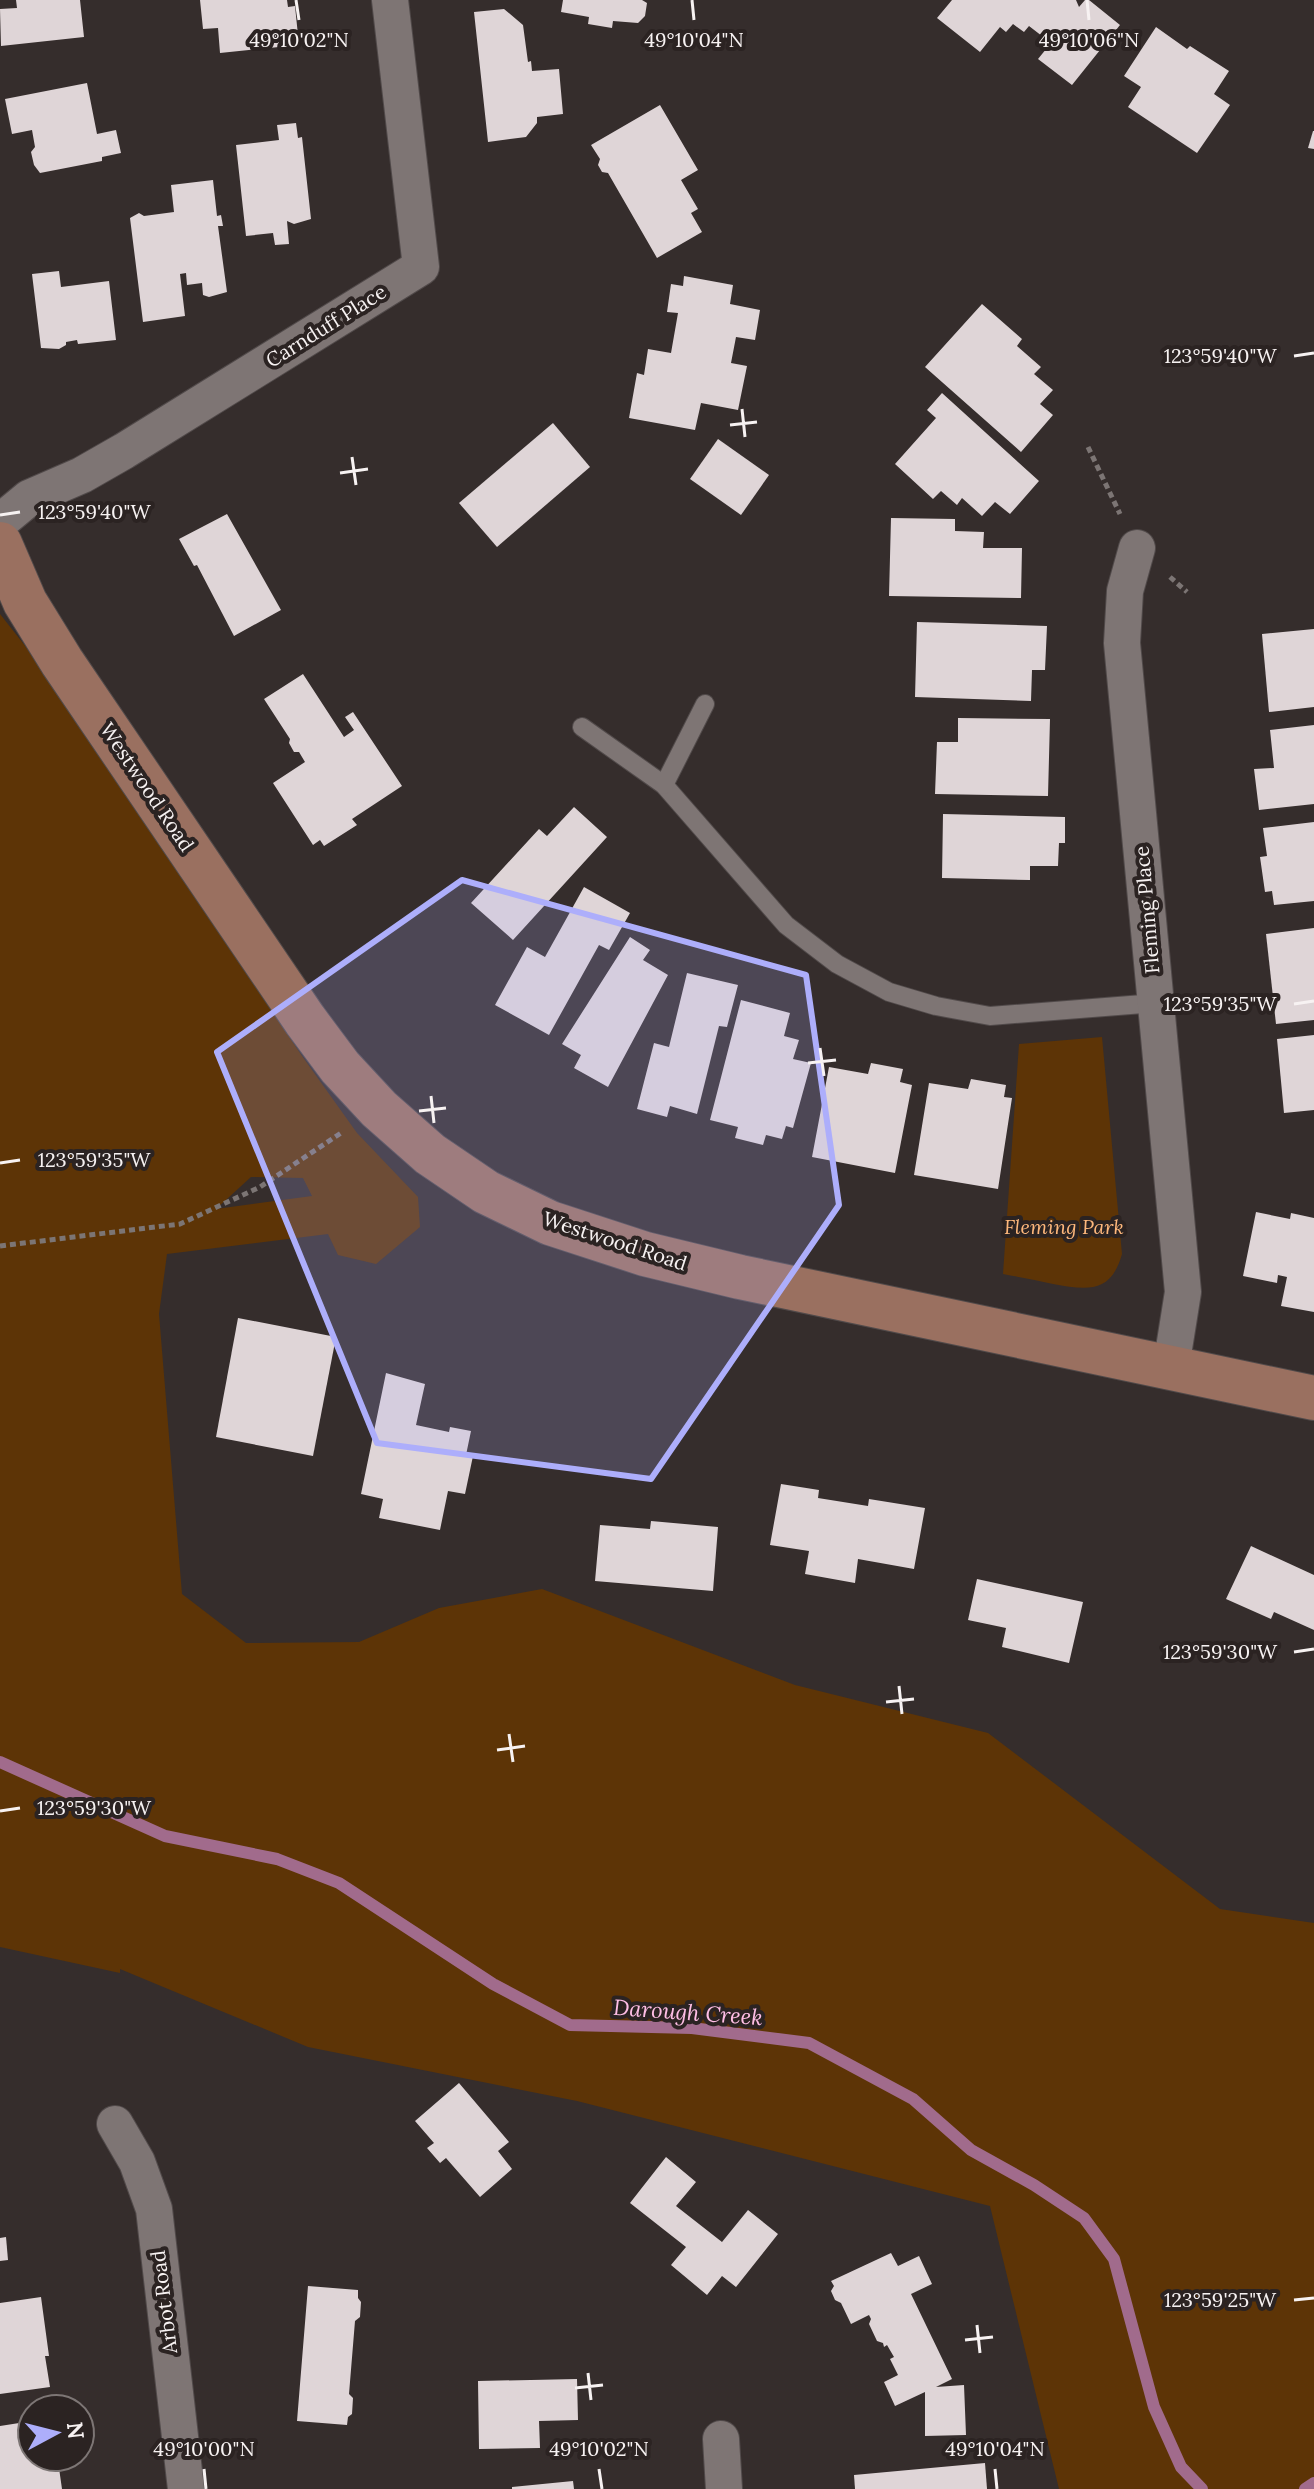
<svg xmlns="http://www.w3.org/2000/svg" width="1314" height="2489" viewBox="0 0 1314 2489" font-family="Lora,serif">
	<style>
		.green { fill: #5d3406; fill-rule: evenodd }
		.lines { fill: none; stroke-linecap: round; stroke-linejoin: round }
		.stream { stroke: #a16b8c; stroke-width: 12 }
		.building { fill: #dfd5d7 }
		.lane-casing { stroke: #514a4a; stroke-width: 20 }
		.street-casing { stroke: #514a4a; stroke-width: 38 }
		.secondary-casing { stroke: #514a4a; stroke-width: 46 }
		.path { stroke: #7c7574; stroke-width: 5; stroke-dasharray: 6 4; stroke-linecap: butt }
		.lane { stroke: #7e7574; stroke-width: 18 }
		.street { stroke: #7e7574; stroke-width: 36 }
		.secondary { stroke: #9a7060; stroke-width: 44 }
		.marked { fill: #adaefb; fill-opacity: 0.2; stroke: #adaefb; stroke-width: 6; stroke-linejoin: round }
		.ticks { fill: none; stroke: #f7f2f2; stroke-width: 3 }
		.labels { text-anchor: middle; stroke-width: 8; stroke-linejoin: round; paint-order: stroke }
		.street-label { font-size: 20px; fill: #f7f2f2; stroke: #2b2322 }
		.park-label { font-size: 20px; font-style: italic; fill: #feb87c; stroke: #2b2322 }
		.water-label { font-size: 22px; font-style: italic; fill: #ffbee5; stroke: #2b2322 }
		.ticks-label { font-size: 20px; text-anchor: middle; fill: #f7f2f2; stroke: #2b2322; stroke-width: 8; stroke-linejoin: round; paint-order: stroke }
	</style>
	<rect width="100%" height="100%" fill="#352d2c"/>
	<g class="green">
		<path d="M 0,614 L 26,647 L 302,1056 L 357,1133 L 418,1197 L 420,1227 L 376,1264 L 338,1255 L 328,1234 L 167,1254 L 159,1314 L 182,1594 L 246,1643 L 359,1642 L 439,1608 L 542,1589 L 795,1685 L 988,1733 L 1220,1909 L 1314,1923 L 1314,2489 L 1059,2489 L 990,2206 L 577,2101 L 308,2047 L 120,1969 L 120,1973 L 0,1947 ZM 251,1177 L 303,1178 L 312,1196 L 216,1209 Z"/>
		<path d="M 1102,1037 L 1122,1254 C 1111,1294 1087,1290 1053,1284 C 1036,1280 1019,1277 1003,1274 L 1019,1044 Z"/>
	</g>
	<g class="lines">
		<g class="stream">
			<path d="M 0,1762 L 165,1836 L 277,1859 L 339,1883 L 493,1984 L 570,2025 L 692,2028 L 809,2043 L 913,2099 L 971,2150 L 1034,2185 L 1084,2218 L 1114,2259 L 1154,2407 L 1181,2467 L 1202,2489"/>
			<path d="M 1305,2489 L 1314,2483"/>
		</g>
	</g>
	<g class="building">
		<path d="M 16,0 L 80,0 L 84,37 L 1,46 L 0,9 L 17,8 Z"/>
		<path d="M 200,0 L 287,0 L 288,7 L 295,6 L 299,45 L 220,53 L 218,28 L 203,29 Z"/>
		<path d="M 563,0 L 642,0 L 647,3 L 645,16 L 638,23 L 613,21 L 612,28 L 588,24 L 589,17 L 561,12 Z"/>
		<path d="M 952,0 L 1076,0 L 1079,7 L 1085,0 L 1089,0 L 1120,25 L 1072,85 L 1038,59 L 1051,43 L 1029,26 L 1024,32 L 1013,24 L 1006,32 L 1000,27 L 980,52 L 937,18 Z"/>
		<path d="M 504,9 L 523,25 L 528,62 L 531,61 L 532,71 L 559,69 L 563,114 L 537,117 L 537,123 L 526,137 L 488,142 L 474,12 Z"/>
		<path d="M 1156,27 L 1187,49 L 1190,46 L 1229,71 L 1214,94 L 1230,105 L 1197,153 L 1128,107 L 1141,87 L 1124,76 Z"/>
		<path d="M 87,83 L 97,134 L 116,130 L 121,153 L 102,157 L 102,161 L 40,173 L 34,165 L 31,152 L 35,147 L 32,130 L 12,134 L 5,99 Z"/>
		<path d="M 660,105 L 698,170 L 681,180 L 698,209 L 691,213 L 702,232 L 657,258 L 608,173 L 602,172 L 598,165 L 600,159 L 591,145 Z"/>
		<path d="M 296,123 L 298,138 L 302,137 L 311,219 L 294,224 L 287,221 L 289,244 L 275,245 L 273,233 L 246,236 L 236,145 L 279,140 L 277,125 Z"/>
		<path d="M 1313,131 L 1314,131 L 1314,149 L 1308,148 Z"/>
		<path d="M 213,180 L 217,216 L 221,215 L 223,226 L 218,226 L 227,292 L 209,297 L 203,295 L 202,283 L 187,285 L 186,273 L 180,274 L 185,316 L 143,322 L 130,218 L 139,213 L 144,216 L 174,212 L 171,185 Z"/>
		<path d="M 59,271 L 61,287 L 109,281 L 116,340 L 78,344 L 77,340 L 66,342 L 66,345 L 59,349 L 41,348 L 32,274 Z"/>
		<path d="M 684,276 L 733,285 L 730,304 L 760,310 L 755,340 L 736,337 L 731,363 L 747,366 L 738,410 L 701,403 L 695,430 L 629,418 L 637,373 L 644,375 L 648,349 L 671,353 L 678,313 L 667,312 L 671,284 L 683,286 Z"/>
		<path d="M 982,304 L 1022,339 L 1017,346 L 1041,367 L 1034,374 L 1053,390 L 1040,404 L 1053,415 L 1021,452 L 925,367 Z"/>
		<path d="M 942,393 L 1039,481 L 1010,514 L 995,502 L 982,516 L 962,498 L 957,505 L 941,491 L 933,499 L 895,464 L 936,418 L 927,410 Z"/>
		<path d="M 553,423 L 590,467 L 497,547 L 459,503 Z"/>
		<path d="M 718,439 L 769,475 L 741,515 L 690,479 Z"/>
		<path d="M 227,514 L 281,610 L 234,636 L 197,565 L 194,566 L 179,539 Z"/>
		<path d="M 891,518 L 955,519 L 955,531 L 984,532 L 983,548 L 1022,548 L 1021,598 L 889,596 Z"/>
		<path d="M 917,622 L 1047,626 L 1045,670 L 1032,670 L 1031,701 L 915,697 Z"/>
		<path d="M 1314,629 L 1314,707 L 1269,712 L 1262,634 Z"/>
		<path d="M 303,674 L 344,737 L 354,730 L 345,717 L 353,712 L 402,786 L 352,819 L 357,825 L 324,846 L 320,840 L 313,845 L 273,783 L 305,762 L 299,752 L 294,752 L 289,743 L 290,739 L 264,699 Z"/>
		<path d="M 958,718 L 1050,719 L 1048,796 L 935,794 L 937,742 L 958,742 Z"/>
		<path d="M 1314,725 L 1314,804 L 1259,810 L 1254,769 L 1274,768 L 1270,730 Z"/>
		<path d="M 574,807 L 607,837 L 513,940 L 471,903 L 539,829 L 547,836 Z"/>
		<path d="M 943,814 L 1065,817 L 1065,843 L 1059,843 L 1058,866 L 1030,866 L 1030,880 L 942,878 Z"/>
		<path d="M 1314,822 L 1314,901 L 1274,905 L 1272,891 L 1265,892 L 1260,857 L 1267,856 L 1263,828 Z"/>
		<path d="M 584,887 L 630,913 L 609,950 L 599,945 L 549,1035 L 495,1005 L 527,947 L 545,957 Z"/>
		<path d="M 1314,928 L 1314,1020 L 1276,1024 L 1266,934 Z"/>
		<path d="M 630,937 L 650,950 L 643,960 L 668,975 L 608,1087 L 574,1068 L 581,1055 L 562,1044 Z"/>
		<path d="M 687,973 L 738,985 L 727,1027 L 719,1026 L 697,1114 L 670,1106 L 667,1117 L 637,1109 L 654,1043 L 669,1047 Z"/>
		<path d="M 741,1000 L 790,1013 L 784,1036 L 799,1040 L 793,1059 L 811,1063 L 793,1128 L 786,1126 L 782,1139 L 766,1135 L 763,1145 L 735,1138 L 738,1127 L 710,1120 Z"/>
		<path d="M 1314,1035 L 1314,1110 L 1284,1113 L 1277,1039 Z"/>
		<path d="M 871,1063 L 903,1069 L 900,1082 L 912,1085 L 895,1173 L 812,1157 L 829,1067 L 868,1074 Z"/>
		<path d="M 971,1079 L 1006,1085 L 1004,1097 L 1012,1098 L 998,1189 L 914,1175 L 929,1083 L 968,1089 Z"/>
		<path d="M 1256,1212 L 1290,1219 L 1291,1213 L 1314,1218 L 1314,1312 L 1281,1306 L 1287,1277 L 1278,1275 L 1277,1283 L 1243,1276 Z"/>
		<path d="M 238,1318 L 336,1337 L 313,1456 L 216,1437 Z"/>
		<path d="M 386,1373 L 425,1384 L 416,1425 L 449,1432 L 450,1427 L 471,1431 L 466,1455 L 473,1456 L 465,1494 L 448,1491 L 440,1530 L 379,1518 L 383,1499 L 361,1494 Z"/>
		<path d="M 781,1484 L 819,1490 L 818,1498 L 868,1506 L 869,1499 L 925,1508 L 914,1569 L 858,1559 L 855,1583 L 805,1574 L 809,1551 L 770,1545 Z"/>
		<path d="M 651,1521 L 718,1527 L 713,1591 L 595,1581 L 600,1525 L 650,1529 Z"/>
		<path d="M 1251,1546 L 1314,1575 L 1314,1630 L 1274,1612 L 1271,1619 L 1226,1599 Z"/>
		<path d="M 977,1579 L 1083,1602 L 1069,1663 L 1002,1647 L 1006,1628 L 968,1620 Z"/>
		<path d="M 459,2083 L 509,2142 L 498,2151 L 512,2169 L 480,2197 L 446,2158 L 440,2163 L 427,2148 L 434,2143 L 415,2121 Z"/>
		<path d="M 666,2157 L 696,2182 L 676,2206 L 722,2242 L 748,2210 L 778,2234 L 736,2287 L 722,2276 L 707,2295 L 671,2265 L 686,2247 L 630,2203 Z"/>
		<path d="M 6,2237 L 8,2260 L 0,2261 L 0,2238 Z"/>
		<path d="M 891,2253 L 898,2266 L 919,2256 L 932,2284 L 911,2294 L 952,2379 L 936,2387 L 964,2385 L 966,2435 L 925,2436 L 925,2392 L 895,2406 L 884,2382 L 898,2375 L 890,2359 L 894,2357 L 887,2345 L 884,2347 L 883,2343 L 877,2341 L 869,2324 L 871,2319 L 869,2315 L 851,2324 L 841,2303 L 835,2300 L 831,2291 L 834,2286 L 831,2281 Z"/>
		<path d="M 308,2286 L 358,2290 L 358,2298 L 361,2302 L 360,2317 L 355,2321 L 349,2394 L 353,2398 L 352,2414 L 348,2417 L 347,2425 L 297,2421 Z"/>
		<path d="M 41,2297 L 49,2356 L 45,2356 L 50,2387 L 0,2394 L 0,2303 Z"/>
		<path d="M 577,2379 L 578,2420 L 539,2421 L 540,2448 L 479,2449 L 478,2381 Z"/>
		<path d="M 32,2421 L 32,2457 L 62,2457 L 63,2467 L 59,2468 L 62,2489 L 0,2489 L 0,2426 Z"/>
		<path d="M 985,2463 L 987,2489 L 855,2489 L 854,2475 Z"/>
		<path d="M 573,2481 L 574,2489 L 512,2489 L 512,2487 Z"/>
	</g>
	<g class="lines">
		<defs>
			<g id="lane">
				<path d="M 582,727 L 664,785 L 786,925 L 837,964 L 889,992 L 936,1006 L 990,1016 L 1156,1003"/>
				<path d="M 664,785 L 705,704"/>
			</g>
			<g id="street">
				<path d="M 0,522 L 29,498 L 82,475 L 124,451 L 421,267 L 390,0"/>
				<path d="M 1137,548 L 1125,591 L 1122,643 L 1183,1292 L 1171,1367"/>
				<path d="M 115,2124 L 137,2162 L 154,2209 L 186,2489"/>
				<path d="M 721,2439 L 724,2489"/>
			</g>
			<path id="secondary" d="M 0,544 L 25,602 L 62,662 L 305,1020 L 340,1067 L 379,1109 L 430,1154 L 486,1192 L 550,1223 L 645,1254 L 740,1277 L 1314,1398"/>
		</defs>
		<use href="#lane" class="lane-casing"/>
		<use href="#street" class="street-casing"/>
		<use href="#secondary" class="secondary-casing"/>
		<g class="path">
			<path d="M 1088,447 L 1120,514"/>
			<path d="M 1170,577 L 1187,592"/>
			<path d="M 0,1246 L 180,1224 L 260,1187 L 341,1133"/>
		</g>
		<use href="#lane" class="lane"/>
		<use href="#street" class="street"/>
		<use href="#secondary" class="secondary"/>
	</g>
	<path class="marked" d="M 462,880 L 806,975 L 839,1205 L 651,1479 L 377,1443 L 217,1052 Z"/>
	<path class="ticks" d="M 296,0 L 299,20M 692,0 L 694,20M 1087,0 L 1089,20M 1294,356 L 1314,353M 742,409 L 745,437M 730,425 L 757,422M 352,457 L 356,485M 340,473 L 368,469M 0,515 L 20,512M 1294,1004 L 1314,1001M 820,1048 L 824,1076M 808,1063 L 836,1060M 431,1096 L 434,1123M 419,1111 L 446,1108M 0,1163 L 20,1160M 1294,1652 L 1314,1649M 899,1686 L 902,1714M 886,1702 L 914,1699M 509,1734 L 513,1762M 497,1750 L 525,1746M 0,1811 L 20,1808M 1294,2300 L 1314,2298M 977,2325 L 980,2353M 965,2340 L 993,2337M 588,2373 L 591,2400M 575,2388 L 603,2385M 204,2469 L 206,2489M 599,2469 L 602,2489M 995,2469 L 997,2489"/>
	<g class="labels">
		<g class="street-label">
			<text transform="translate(326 326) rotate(-32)" y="7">Carnduff Place</text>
			<text transform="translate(147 787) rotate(56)" y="7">Westwood Road</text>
			<text transform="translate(1147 910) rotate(-95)" y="7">Fleming Place</text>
			<text transform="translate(615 1241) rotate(18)" y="7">Westwood Road</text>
			<text transform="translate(164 2302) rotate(-97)" y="7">Arbot Road</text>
		</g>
		<g class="park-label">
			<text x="1064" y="1234">Fleming Park</text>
		</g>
		<g class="water-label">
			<text transform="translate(688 2012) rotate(4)" y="8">Darough Creek</text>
		</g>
	</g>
	<g class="ticks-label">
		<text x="299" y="47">49°10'02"N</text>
		<text x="694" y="47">49°10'04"N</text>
		<text x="1089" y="47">49°10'06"N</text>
		<text x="1220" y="363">123°59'40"W</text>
		<text x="94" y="519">123°59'40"W</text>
		<text x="1220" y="1011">123°59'35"W</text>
		<text x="94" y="1167">123°59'35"W</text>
		<text x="1220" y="1659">123°59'30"W</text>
		<text x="94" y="1815">123°59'30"W</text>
		<text x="1220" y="2307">123°59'25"W</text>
		<text x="204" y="2456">49°10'00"N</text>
		<text x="599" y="2456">49°10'02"N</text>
		<text x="995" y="2456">49°10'04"N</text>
	</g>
	<g transform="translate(56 2433) rotate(83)"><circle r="38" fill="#2b2322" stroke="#7d7675" stroke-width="2"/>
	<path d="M0-6L14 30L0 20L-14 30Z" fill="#adaefb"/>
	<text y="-12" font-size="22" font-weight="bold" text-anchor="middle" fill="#f7f2f2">N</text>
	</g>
</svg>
